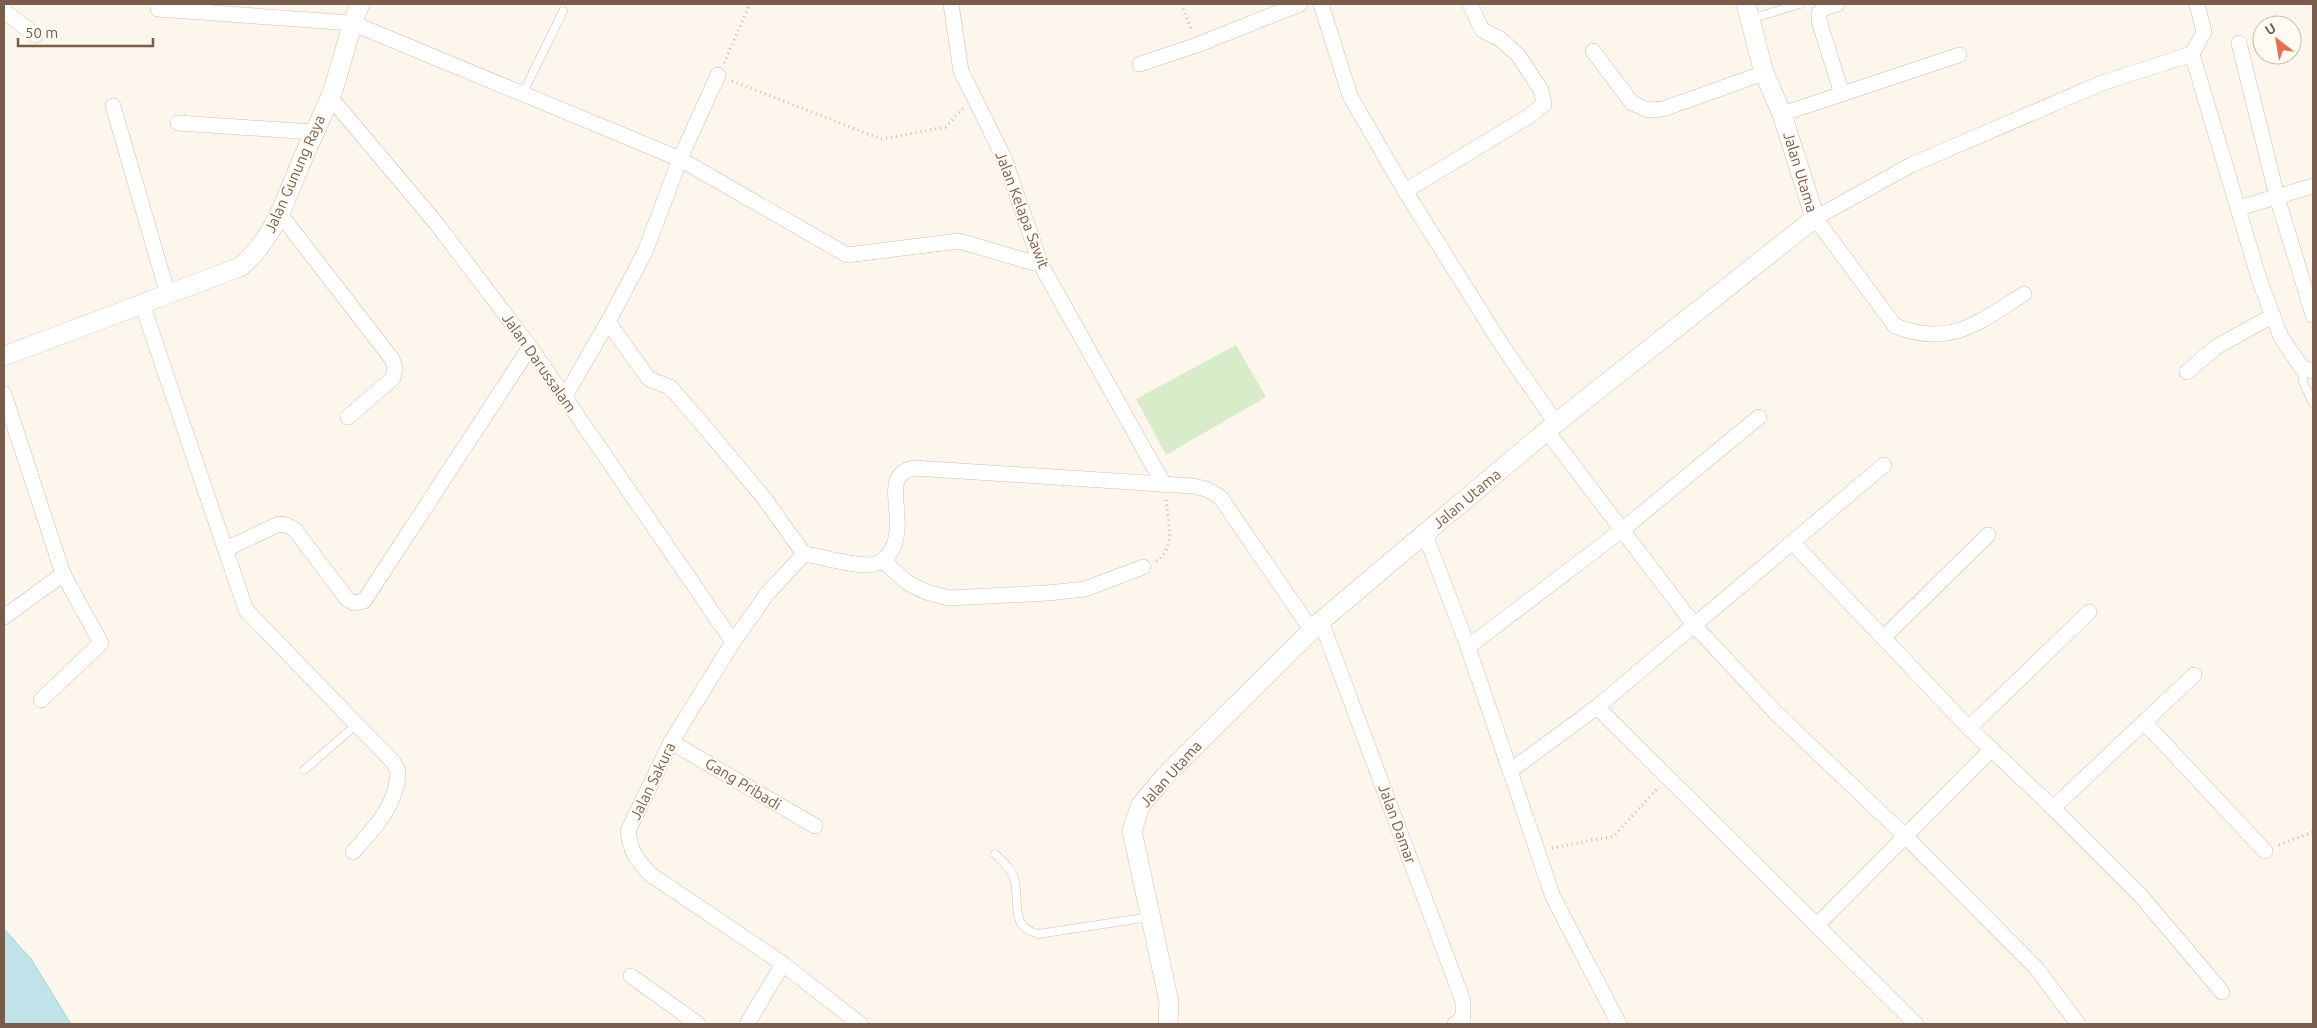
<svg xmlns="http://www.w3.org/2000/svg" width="2317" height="1028" viewBox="0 0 2317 1028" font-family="Ubuntu,sans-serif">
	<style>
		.green { fill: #d8ecc9 }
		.water { fill: #bfe3e8; stroke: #a5d3da }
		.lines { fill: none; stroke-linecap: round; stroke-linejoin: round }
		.service-casing { stroke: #d1beb0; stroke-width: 9 }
		.minor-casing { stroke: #d1beb0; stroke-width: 16 }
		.tertiary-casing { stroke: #d1beb0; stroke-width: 20 }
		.path { stroke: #d9b8a5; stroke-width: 3; stroke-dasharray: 1 4; stroke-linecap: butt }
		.service { stroke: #fff; stroke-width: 8 }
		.minor { stroke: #fff; stroke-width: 15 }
		.tertiary { stroke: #fff; stroke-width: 19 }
		.labels { text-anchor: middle; stroke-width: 4; stroke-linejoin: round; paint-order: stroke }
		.street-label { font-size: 15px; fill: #7a5c4d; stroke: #fffaf3 }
	</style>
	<rect width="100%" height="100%" fill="#fdf6ec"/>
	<path class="green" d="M 1236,345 L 1266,397 L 1166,455 L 1136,399 Z"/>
	<path class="water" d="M 4,929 L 31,959 L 71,1024 L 4,1024 Z"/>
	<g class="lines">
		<defs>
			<g id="service">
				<path d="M 1750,19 L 1800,4"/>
				<path d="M 522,95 L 563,11"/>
				<path d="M 2302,368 L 2303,382 L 2313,403"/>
				<path d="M 304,770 L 357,724"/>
				<path d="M 995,854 C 1002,861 1012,869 1014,878 C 1021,901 1008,926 1038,934 L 1150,917"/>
			</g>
			<g id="minor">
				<path d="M 951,4 L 961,71 L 1004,158 L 1041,265 L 1164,485"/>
				<path d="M 1321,4 L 1350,96 L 1405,191 L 1503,347 L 1556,423"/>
				<path d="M 1837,4 L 1824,8 L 1819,13 L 1819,21 L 1842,94"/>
				<path d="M 158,9 L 352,23 L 680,159 L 847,255 L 959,241 L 1041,265"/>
				<path d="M 4,11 L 35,35"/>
				<path d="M 2239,43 L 2277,197 L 2313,315"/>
				<path d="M 1593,51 L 1632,103 L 1648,110 L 1663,109 L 1764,73"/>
				<path d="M 2192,54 L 2260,282 L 2281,337 L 2302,368 L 2313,371"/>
				<path d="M 1140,64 L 1197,45 L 1300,4"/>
				<path d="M 330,97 L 436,223 L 530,347 L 733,642"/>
				<path d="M 113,106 L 168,295"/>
				<path d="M 1782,114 L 1959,55"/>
				<path d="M 178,123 L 313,132"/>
				<path d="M 1405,191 L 1531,115 L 1544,104 L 1541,90 L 1518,55 L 1500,39 L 1482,30 L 1470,4"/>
				<path d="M 2239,208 L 2313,186"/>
				<path d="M 280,214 L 392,359 L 395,368 L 393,378 L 348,417"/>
				<path d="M 2024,294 C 1979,322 1951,348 1895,326 L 1815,218 L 1911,165 L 2102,83 L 2192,54 L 2204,32 L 2197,4"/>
				<path d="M 142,304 L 246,610 L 393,762 L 398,771 C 398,804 374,829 353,852"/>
				<path d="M 608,322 L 649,379 L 670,387 L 703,425 L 764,498 L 804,554 C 825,557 847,565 868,565 C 876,565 883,561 888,555 C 909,530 886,489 901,474 C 904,471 910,469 914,468 L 1193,486 L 1206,489 L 1220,497 L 1311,629"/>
				<path d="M 2187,372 L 2216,347 L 2272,316"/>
				<path d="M 4,394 L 63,574 L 101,643 L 41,700"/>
				<path d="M 564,398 L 608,322 L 645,252 L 680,159 L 718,75"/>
				<path d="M 1547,431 L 1695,626 L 1775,712 L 1905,836 L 2037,969 L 2078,1024"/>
				<path d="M 1425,534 L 1468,647 L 1553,897 L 1619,1024"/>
				<path d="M 1793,543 L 1969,728 L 2053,808 L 2141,896 L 2222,992"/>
				<path d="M 226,549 L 279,524 L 287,525 L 295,530 L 347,599 L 354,603 L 364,601 L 530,347"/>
				<path d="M 804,554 L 767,594 L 733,642 L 671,742 L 628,831 C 630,851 637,860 650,874 L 783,964 L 860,1024"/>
				<path d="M 883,561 L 908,583 L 926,592 L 949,598 L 1048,593 L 1085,589 L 1143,567"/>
				<path d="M 4,617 L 63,574"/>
				<path d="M 1321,621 L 1463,1001 L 1463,1018 L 1455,1024"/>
				<path d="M 1883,638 L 1988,535"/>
				<path d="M 1468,647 L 1622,530 L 1759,417"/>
				<path d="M 1597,707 L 1916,1024"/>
				<path d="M 2144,722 L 2265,851"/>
				<path d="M 1969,728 L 2089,612"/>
				<path d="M 671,742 L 815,826"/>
				<path d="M 1510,771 L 1597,707 L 1884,465"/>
				<path d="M 2053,808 L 2194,675"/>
				<path d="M 1816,926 L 1992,749"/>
				<path d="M 631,976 L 698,1024"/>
				<path d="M 747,1024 L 783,964"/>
			</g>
			<g id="tertiary">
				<path d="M 4,356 L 240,267 C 272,241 284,204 299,167 C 309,144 320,121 330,98 C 342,67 347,34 360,4"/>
				<path d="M 1168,1024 L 1169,1002 L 1132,831 L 1140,806 L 1165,776 L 1321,621 L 1556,423 L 1815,218 L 1782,114 L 1764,73 L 1746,4"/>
			</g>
		</defs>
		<use href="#service" class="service-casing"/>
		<use href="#minor" class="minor-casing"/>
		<use href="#tertiary" class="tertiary-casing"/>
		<g class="path">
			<path d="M 1181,4 L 1192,31"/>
			<path d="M 724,63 L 750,4"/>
			<path d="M 732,81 L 881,139 L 946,127 L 963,108"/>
			<path d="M 1156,561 C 1177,548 1168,521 1166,500"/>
			<path d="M 2279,845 L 2313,832"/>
			<path d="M 1552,848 L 1614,836 L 1657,789"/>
		</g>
		<use href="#service" class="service"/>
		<use href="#minor" class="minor"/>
		<use href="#tertiary" class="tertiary"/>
	</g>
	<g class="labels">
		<g class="street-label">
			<text transform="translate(1800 172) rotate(73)" y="5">Jalan Utama</text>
			<text transform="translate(295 174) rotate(-66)" y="5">Jalan Gunung Raya</text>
			<text transform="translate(1022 210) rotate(69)" y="5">Jalan Kelapa Sawit</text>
			<text transform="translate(539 363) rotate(55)" y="5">Jalan Darussalam</text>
			<text transform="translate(1467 499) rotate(-40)" y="5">Jalan Utama</text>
			<text transform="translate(1171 774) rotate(-48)" y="5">Jalan Utama</text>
			<text transform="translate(653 781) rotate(-64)" y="5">Jalan Sakura</text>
			<text transform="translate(743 784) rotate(31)" y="5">Gang Pribadi</text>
			<text transform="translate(1397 824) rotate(70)" y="5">Jalan Damar</text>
		</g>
	</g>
	<rect width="2317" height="1028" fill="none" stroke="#7a5c4d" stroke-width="10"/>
	<g transform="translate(2277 40) rotate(329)"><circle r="24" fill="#fffaf3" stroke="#cabbb1"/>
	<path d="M0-4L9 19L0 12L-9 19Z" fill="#e76f51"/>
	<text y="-8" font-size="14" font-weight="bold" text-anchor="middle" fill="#7a5c4d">U</text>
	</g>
	<path d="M18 38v8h135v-8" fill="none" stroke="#7a5c4d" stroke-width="2.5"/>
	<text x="25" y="38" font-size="15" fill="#7a5c4d" stroke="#fffaf3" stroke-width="4" paint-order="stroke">50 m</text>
</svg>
